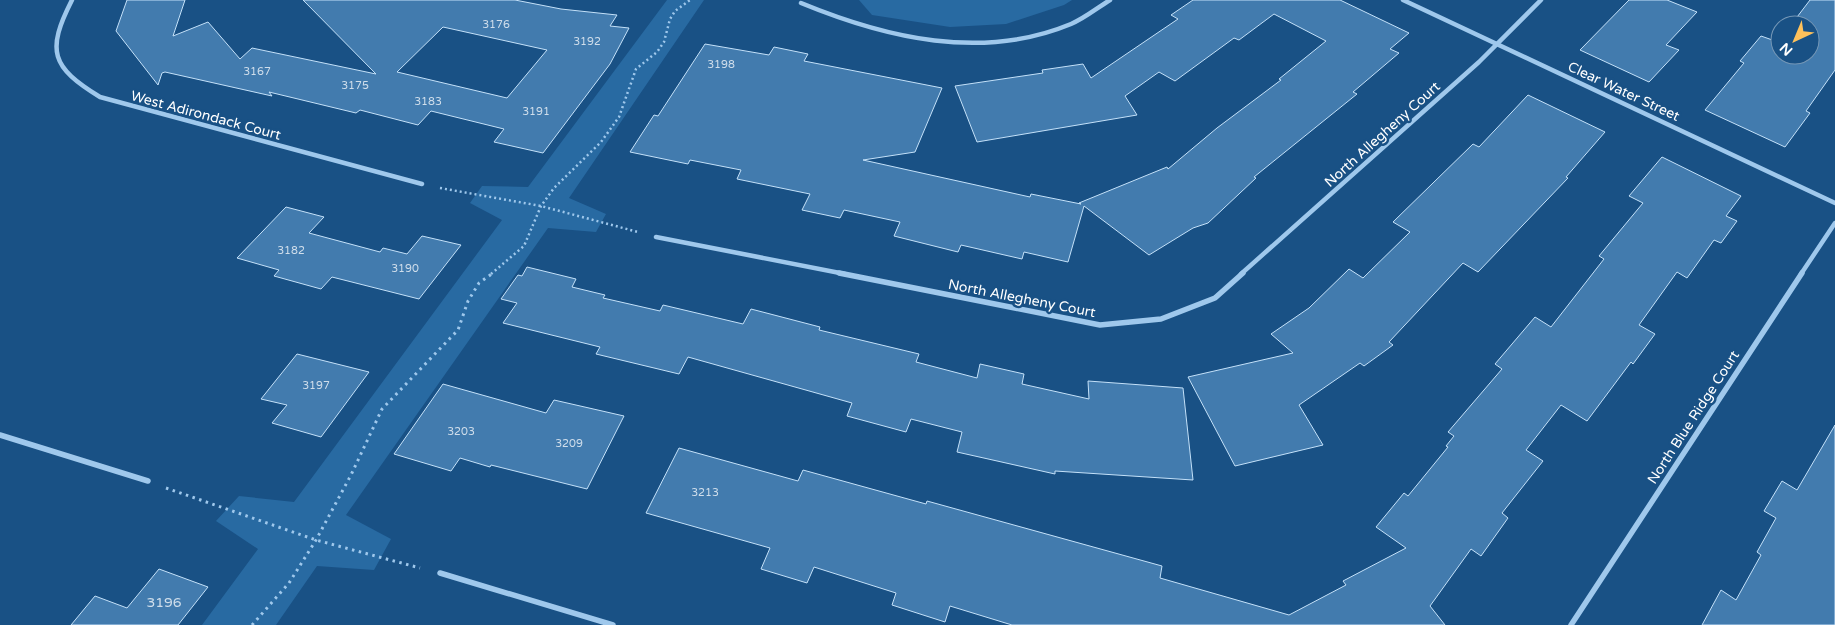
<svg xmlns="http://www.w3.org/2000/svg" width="1835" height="625" viewBox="0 0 1835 625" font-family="'Varela Round',sans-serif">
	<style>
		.green { fill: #286aa2 }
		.building { fill: #427bae; stroke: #c4e1f9; fill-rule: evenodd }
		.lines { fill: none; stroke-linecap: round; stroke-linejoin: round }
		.path-far1 { stroke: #9fc8ec; stroke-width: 2.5; stroke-dasharray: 2 3; stroke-linecap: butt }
		.path { stroke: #9fc8ec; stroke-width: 3; stroke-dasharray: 2.5 4.5; stroke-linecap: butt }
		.minor-far1 { stroke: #9fc8ec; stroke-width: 4.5 }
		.minor { stroke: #9fc8ec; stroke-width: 5.5 }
		.labels { text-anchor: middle; stroke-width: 5; stroke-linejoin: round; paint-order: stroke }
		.number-label { font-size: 11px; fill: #d0deeb }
		.street-label { font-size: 14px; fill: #fff; stroke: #195185 }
		.near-number-label { font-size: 14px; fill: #d0deeb }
	</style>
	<rect width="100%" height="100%" fill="#195185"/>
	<g class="green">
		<path d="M 667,0 L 704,0 L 569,198 L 606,214 L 596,232 L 548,228 L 346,515 L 391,539 L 374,570 L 317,566 L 276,625 L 202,625 L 258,549 L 216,521 L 239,496 L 294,502 L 502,220 L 470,203 L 482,186 L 528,187 Z"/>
		<path d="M 859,0 L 1072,0 L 1064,5 L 1006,24 L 950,27 L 872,15 Z"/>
	</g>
	<g class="building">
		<path d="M 127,0 L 185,0 L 173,36 L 208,22 L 240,59 L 252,48 L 376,74 L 303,0 L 515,0 L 561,9 L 617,15 L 610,26 L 629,28 L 610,64 L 543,153 L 494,142 L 504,129 L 431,111 L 418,125 L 360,110 L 356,113 L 269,92 L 272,96 L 165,72 L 162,73 L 158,85 L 116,31 ZM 443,27 L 547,50 L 507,98 L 397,72 Z"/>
		<path d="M 1193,0 L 1340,0 L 1409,33 L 1390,49 L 1399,53 L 1353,92 L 1357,94 L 1254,177 L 1256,178 L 1208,223 L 1193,228 L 1149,255 L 1084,206 L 1068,262 L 1024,252 L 1022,259 L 961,245 L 958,252 L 894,236 L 900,222 L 844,210 L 840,218 L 802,210 L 810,194 L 737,179 L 741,170 L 690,160 L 688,164 L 630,152 L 654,115 L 658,116 L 705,44 L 769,55 L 774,47 L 808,54 L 804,61 L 942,88 L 915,152 L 863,160 L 1030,197 L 1031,194 L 1081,204 L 1079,203 L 1167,167 L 1168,169 L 1217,128 L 1281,80 L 1279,79 L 1326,41 L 1274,14 L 1239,40 L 1234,38 L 1175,81 L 1159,72 L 1125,96 L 1137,115 L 977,142 L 955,86 L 1043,73 L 1042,70 L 1083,64 L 1091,78 L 1178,19 L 1171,15 Z"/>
		<path d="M 1629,0 L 1667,0 L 1697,12 L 1666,45 L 1679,50 L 1649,82 L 1580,50 Z"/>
		<path d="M 1810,0 L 1835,0 L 1835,70 L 1806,111 L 1810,113 L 1785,147 L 1705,110 L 1744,63 L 1740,61 L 1761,36 L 1778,42 L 1780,39 L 1780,55 L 1810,55 L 1810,25 L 1791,25 Z"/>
		<path d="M 1528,95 L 1605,132 L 1566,177 L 1568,178 L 1478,272 L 1463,263 L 1389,342 L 1393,345 L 1364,366 L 1360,363 L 1299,405 L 1323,445 L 1235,466 L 1188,377 L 1293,353 L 1271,334 L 1309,308 L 1349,269 L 1363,278 L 1410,232 L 1393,222 L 1473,144 L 1479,147 Z"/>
		<path d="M 1662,157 L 1741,196 L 1726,216 L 1737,221 L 1721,243 L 1714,240 L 1687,278 L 1677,272 L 1639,325 L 1655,334 L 1633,364 L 1631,362 L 1587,421 L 1561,405 L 1526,450 L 1543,461 L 1502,513 L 1508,518 L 1481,556 L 1471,549 L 1430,606 L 1445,625 L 1012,625 L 950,606 L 945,622 L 892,605 L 896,593 L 814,567 L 807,583 L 761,569 L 770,548 L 646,513 L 679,448 L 798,481 L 803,470 L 926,504 L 927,501 L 1162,566 L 1160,578 L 1289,615 L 1346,585 L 1343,581 L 1406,548 L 1376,527 L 1404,493 L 1408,496 L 1448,447 L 1446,446 L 1454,436 L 1448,432 L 1502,369 L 1495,364 L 1535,317 L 1551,327 L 1604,259 L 1599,256 L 1643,203 L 1629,196 Z"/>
		<path d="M 286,207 L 324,217 L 309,233 L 380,252 L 383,248 L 407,254 L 422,236 L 461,245 L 419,299 L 332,277 L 321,289 L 274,276 L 279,270 L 237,258 Z"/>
		<path d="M 527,267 L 576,279 L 572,287 L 605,295 L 603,298 L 660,311 L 663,305 L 743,324 L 751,309 L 820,327 L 819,330 L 919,354 L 916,362 L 977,378 L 980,364 L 1024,374 L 1022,384 L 1089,399 L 1088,381 L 1183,388 L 1193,480 L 1055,471 L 1055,474 L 957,452 L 962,432 L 911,419 L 906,432 L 847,416 L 852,403 L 688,357 L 679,374 L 596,354 L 600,347 L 503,323 L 517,303 L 501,299 L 518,275 L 522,276 Z"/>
		<path d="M 297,354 L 369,372 L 321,437 L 272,423 L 287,405 L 261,399 Z"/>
		<path d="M 443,384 L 546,413 L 554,400 L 624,416 L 587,489 L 491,465 L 490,467 L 460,458 L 451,471 L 394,454 Z"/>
		<path d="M 1835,425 L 1835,625 L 1702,625 L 1721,590 L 1736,600 L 1761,555 L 1757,552 L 1776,518 L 1764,511 L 1782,481 L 1797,490 Z"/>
		<path d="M 159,569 L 208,587 L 178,625 L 71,625 L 95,596 L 127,608 Z"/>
	</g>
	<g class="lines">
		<g class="path-far1">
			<path d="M 440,188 L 541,206 L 638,232"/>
			<path d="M 491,274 L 524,246 L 541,206 L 554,188 L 601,142 L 619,117 L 636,69 L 657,52 L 664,42 L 670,19 L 675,11 L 690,0"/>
		</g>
		<g class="path">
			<path d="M 166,488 L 316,540 L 420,568"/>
			<path d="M 252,625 L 289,583 L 316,540 L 351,475 L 382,409 L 458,330 L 468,301 L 479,283 L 493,273"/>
		</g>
		<g class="minor-far1">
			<path d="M 72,0 C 46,51 51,67 100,97 L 422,184"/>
			<path d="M 1403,0 L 1835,203"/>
			<path d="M 801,3 C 886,38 982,61 1071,24 C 1085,18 1097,8 1110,0"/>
			<path d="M 656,237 L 845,274"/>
			<path d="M 1241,274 L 1479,62 L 1541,0"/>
			<path d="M 1801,274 L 1835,223"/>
		</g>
		<g class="minor">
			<path d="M 839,273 L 1100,325 L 1161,319 L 1215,298 L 1243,273"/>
			<path d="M 0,435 L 148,481"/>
			<path d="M 440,573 L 613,625"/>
			<path d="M 1571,625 L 1802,273"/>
		</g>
	</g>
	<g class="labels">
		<g class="number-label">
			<text x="496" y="28">3176</text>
			<text x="587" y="45">3192</text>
			<text x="721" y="68">3198</text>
			<text x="257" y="75">3167</text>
			<text x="355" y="89">3175</text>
			<text x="428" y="105">3183</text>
			<text x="536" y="115">3191</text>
			<text x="291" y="254">3182</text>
			<text x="405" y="272">3190</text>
			<text x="316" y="389">3197</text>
			<text x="461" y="435">3203</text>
			<text x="569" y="447">3209</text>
			<text x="705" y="496">3213</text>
		</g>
		<g class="street-label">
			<text transform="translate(1624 91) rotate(25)" y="5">Clear Water Street</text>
			<text transform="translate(206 115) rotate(15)" y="5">West Adirondack Court</text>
			<text transform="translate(1382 134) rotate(-42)" y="5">North Allegheny Court</text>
			<text transform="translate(1022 298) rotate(11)" y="5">North Allegheny Court</text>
			<text transform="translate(1693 417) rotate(-57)" y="5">North Blue Ridge Court</text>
		</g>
		<g class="near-number-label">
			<text x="164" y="607">3196</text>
		</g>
	</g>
	<g transform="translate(1795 40) rotate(224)"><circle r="24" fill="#195185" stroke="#7597b6"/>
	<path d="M0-4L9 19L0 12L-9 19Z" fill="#fec15b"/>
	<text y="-8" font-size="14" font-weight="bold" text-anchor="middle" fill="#ffffff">N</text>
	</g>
</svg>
